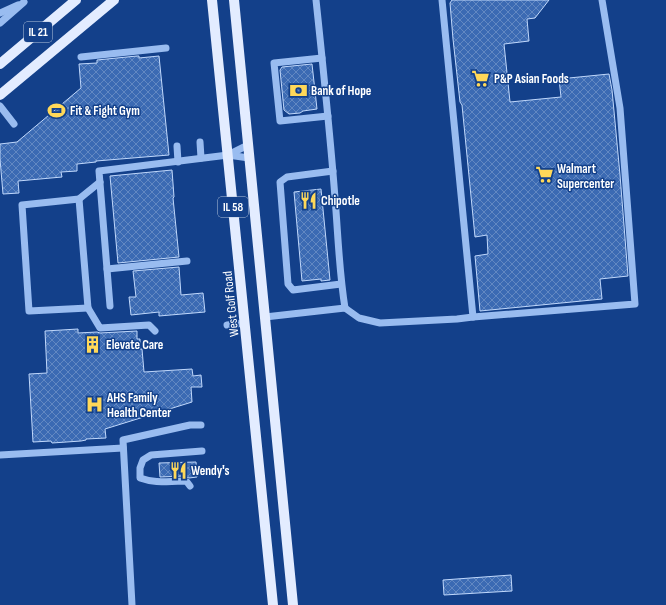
<svg xmlns="http://www.w3.org/2000/svg" width="666" height="605" viewBox="0 0 666 605" font-family="'Sofia Sans Condensed',sans-serif">
	<style>
		.building { fill: url(#building-cross-hatch); stroke: #c0d8fc }
		.lines { fill: none; stroke-linecap: round; stroke-linejoin: round }
		.minor { stroke: #99bcf0; stroke-width: 7 }
		.major { stroke: #e3ecff; stroke-width: 10 }
		.labels { text-anchor: middle; stroke-width: 3; stroke-linejoin: round; paint-order: stroke }
		.shield { fill: #13408a; stroke: #b8c6dc; stroke-width: 1 }
		.shield-label { font-size: 12px; font-weight: bold; fill: #fff }
		.poi-label { font-size: 13px; font-weight: bold; fill: #fff; stroke: #13408a; text-anchor: start }
		.street-label { font-size: 13px; fill: #fff; stroke: #13408a }
	</style>
	<defs>
		<pattern id="building-cross-hatch" width="8" height="8" patternUnits="userSpaceOnUse"><rect width="8" height="8" fill="#3b6ab3"/><path d="M0 0l8 8M0 8l8-8" fill="none" stroke="#6288c2"/></pattern>
	</defs>
	<rect width="100%" height="100%" fill="#13408a"/>
	<g class="building">
		<path d="M 452,0 L 549,0 L 535,18 L 527,19 L 529,41 L 504,44 L 510,102 L 561,97 L 559,79 L 609,74 L 612,90 L 620,175 L 628,276 L 600,279 L 602,299 L 480,311 L 475,256 L 488,254 L 487,235 L 475,237 L 462,105 L 460,102 L 453,39 L 450,3 Z"/>
		<path d="M 137,56 L 139,56 L 139,58 L 159,56 L 169,155 L 96,161 L 96,162 L 77,164 L 77,171 L 61,172 L 62,177 L 18,181 L 19,193 L 3,194 L 0,159 L 0,144 L 17,142 L 81,88 L 79,64 L 97,63 L 97,60 Z"/>
		<path d="M 312,64 L 317,109 L 303,111 L 300,113 L 289,114 L 284,110 L 280,70 L 282,67 Z"/>
		<path d="M 172,170 L 174,197 L 173,198 L 179,257 L 118,263 L 110,176 Z"/>
		<path d="M 321,189 L 330,280 L 321,281 L 321,279 L 302,281 L 294,192 Z"/>
		<path d="M 179,267 L 181,295 L 203,293 L 205,312 L 159,316 L 159,312 L 131,315 L 129,297 L 136,297 L 133,271 Z"/>
		<path d="M 78,329 L 78,333 L 97,332 L 100,333 L 137,331 L 137,339 L 140,339 L 140,349 L 142,349 L 144,372 L 192,369 L 193,376 L 201,375 L 202,387 L 191,387 L 192,402 L 105,429 L 106,438 L 86,439 L 86,440 L 81,441 L 52,443 L 51,441 L 33,442 L 29,374 L 47,373 L 45,331 Z"/>
		<path d="M 196,462 L 197,477 L 189,478 L 184,476 L 160,477 L 159,463 Z"/>
		<path d="M 511,575 L 512,591 L 444,595 L 443,580 Z"/>
	</g>
	<g class="lines">
		<g class="minor">
			<path d="M 316,0 C 323,66 330,132 335,198 C 338,234 339,271 345,308"/>
			<path d="M 0,13 L 18,5"/>
			<path d="M 0,23 L 24,2"/>
			<path d="M 81,57 L 166,48"/>
			<path d="M 322,58 L 274,63 L 280,121 L 328,116"/>
			<path d="M 0,106 L 14,124"/>
			<path d="M 200,142 L 201,158"/>
			<path d="M 177,146 L 178,162"/>
			<path d="M 228,155 L 248,145"/>
			<path d="M 333,171 L 287,177 L 280,182 L 288,284 L 293,290 L 341,284"/>
			<path d="M 79,199 L 88,308 L 100,328 L 149,325 L 155,331"/>
			<path d="M 107,269 L 187,261"/>
			<path d="M 110,306 L 99,171 L 228,155 L 249,158"/>
			<path d="M 88,308 L 29,311 L 22,205 L 79,199 L 100,182"/>
			<path d="M 265,317 L 345,308 L 359,318 L 380,323 L 457,319 L 473,317 L 442,0"/>
			<path d="M 473,317 L 635,304 L 620,108 L 602,0"/>
			<path d="M 227,325 L 245,323"/>
			<path d="M 0,455 L 123,448"/>
			<path d="M 190,486 L 187,482 L 184,481 C 167,481 157,484 140,478 L 140,468 L 143,460 L 151,455 L 202,451"/>
			<path d="M 132,605 L 123,440 L 190,425 L 201,425"/>
		</g>
		<g class="major">
			<path d="M 212,0 L 273,605"/>
			<path d="M 234,0 L 293,605"/>
			<path d="M 0,64 L 76,0"/>
			<path d="M 0,95 L 114,0"/>
		</g>
	</g>
	<defs>
		<symbol id="supermarket-bare" viewBox="-9 -9 18 18"><path d="M-6-5.5h2.5l.6 2H6L4.5 2H-2.5L-4.4-4H-6ZM-1.5 3.2a1.3 1.3 0 1 0 .1 0ZM3 3.2a1.3 1.3 0 1 0 .1 0Z" fill="#ffd859" stroke="#13408a" stroke-width="2.5" paint-order="stroke"/></symbol>
		<symbol id="bank-bare" viewBox="-9 -9 18 18"><path d="M-6-4H6V4H-6ZM0-2.3a2.3 2.3 0 1 0 0 4.6a2.3 2.3 0 1 0 0-4.6Z" fill="#ffd859" stroke="#13408a" stroke-width="2.5" paint-order="stroke"/></symbol>
		<symbol id="stadium-bare" viewBox="-9 -9 18 18"><path d="M0-5a6.5 5 0 1 0 0 10a6.5 5 0 1 0 0-10ZM-3.5-1.8h7v3.6h-7Z" fill="#ffd859" stroke="#13408a" stroke-width="2.5" paint-order="stroke"/></symbol>
		<symbol id="restaurant-bare" viewBox="-9 -9 18 18"><path d="M-5-6h1v4h1v-4h1v4h1v-4h1v5L-1.5 .5V6h-2V.5L-5-1ZM5-6V6H3V1.5H1.5Q1.5-4 5-6Z" fill="#ffd859" stroke="#13408a" stroke-width="2.5" paint-order="stroke"/></symbol>
		<symbol id="building-bare" viewBox="-9 -9 18 18"><path d="M-4-6H4V6H1V3H-1V6H-4ZM-2.5-4.3h1.7v1.8h-1.7ZM.8-4.3h1.7v1.8H.8ZM-2.5-1h1.7V.8h-1.7ZM.8-1h1.7V.8H.8Z" fill="#ffd859" stroke="#13408a" stroke-width="2.5" paint-order="stroke"/></symbol>
		<symbol id="hospital-bare" viewBox="-9 -9 18 18"><path d="M-5-5h3v3.5h4V-5h3V5h-3V1.5h-4V5h-3Z" fill="#ffd859" stroke="#13408a" stroke-width="2.5" paint-order="stroke"/></symbol>
	</defs>
	<g fill-rule="evenodd">
		<use href="#supermarket-bare" x="468" y="66" width="25" height="25"/>
		<use href="#bank-bare" x="286" y="78" width="25" height="25"/>
		<use href="#stadium-bare" x="44" y="98" width="25" height="25"/>
		<use href="#supermarket-bare" x="532" y="162" width="25" height="25"/>
		<use href="#restaurant-bare" x="296" y="188" width="25" height="25"/>
		<use href="#building-bare" x="80" y="332" width="25" height="25"/>
		<use href="#hospital-bare" x="82" y="392" width="25" height="25"/>
		<use href="#restaurant-bare" x="166" y="458" width="25" height="25"/>
	</g>
	<g class="labels">
		<g class="shield">
			<rect x="24" y="22" width="28" height="20" rx="3"/>
			<rect x="218" y="197" width="30" height="20" rx="3"/>
		</g>
		<g class="shield-label">
			<text x="38" y="36">IL 21</text>
			<text x="233" y="211">IL 58</text>
		</g>
		<g class="poi-label">
			<text x="494" y="83">P&amp;P Asian Foods</text>
			<text x="311" y="95">Bank of Hope</text>
			<text x="70" y="115">Fit &amp; Fight Gym</text>
			<text x="557" y="173">Walmart<tspan x="557" dy="15">Supercenter</tspan></text>
			<text x="321" y="205">Chipotle</text>
			<text x="106" y="349">Elevate Care</text>
			<text x="107" y="402">AHS Family<tspan x="107" dy="15">Health Center</tspan></text>
			<text x="191" y="475">Wendy's</text>
		</g>
		<g class="street-label">
			<text transform="translate(230 304) rotate(-96)" y="5">West Golf Road</text>
		</g>
	</g>
</svg>
